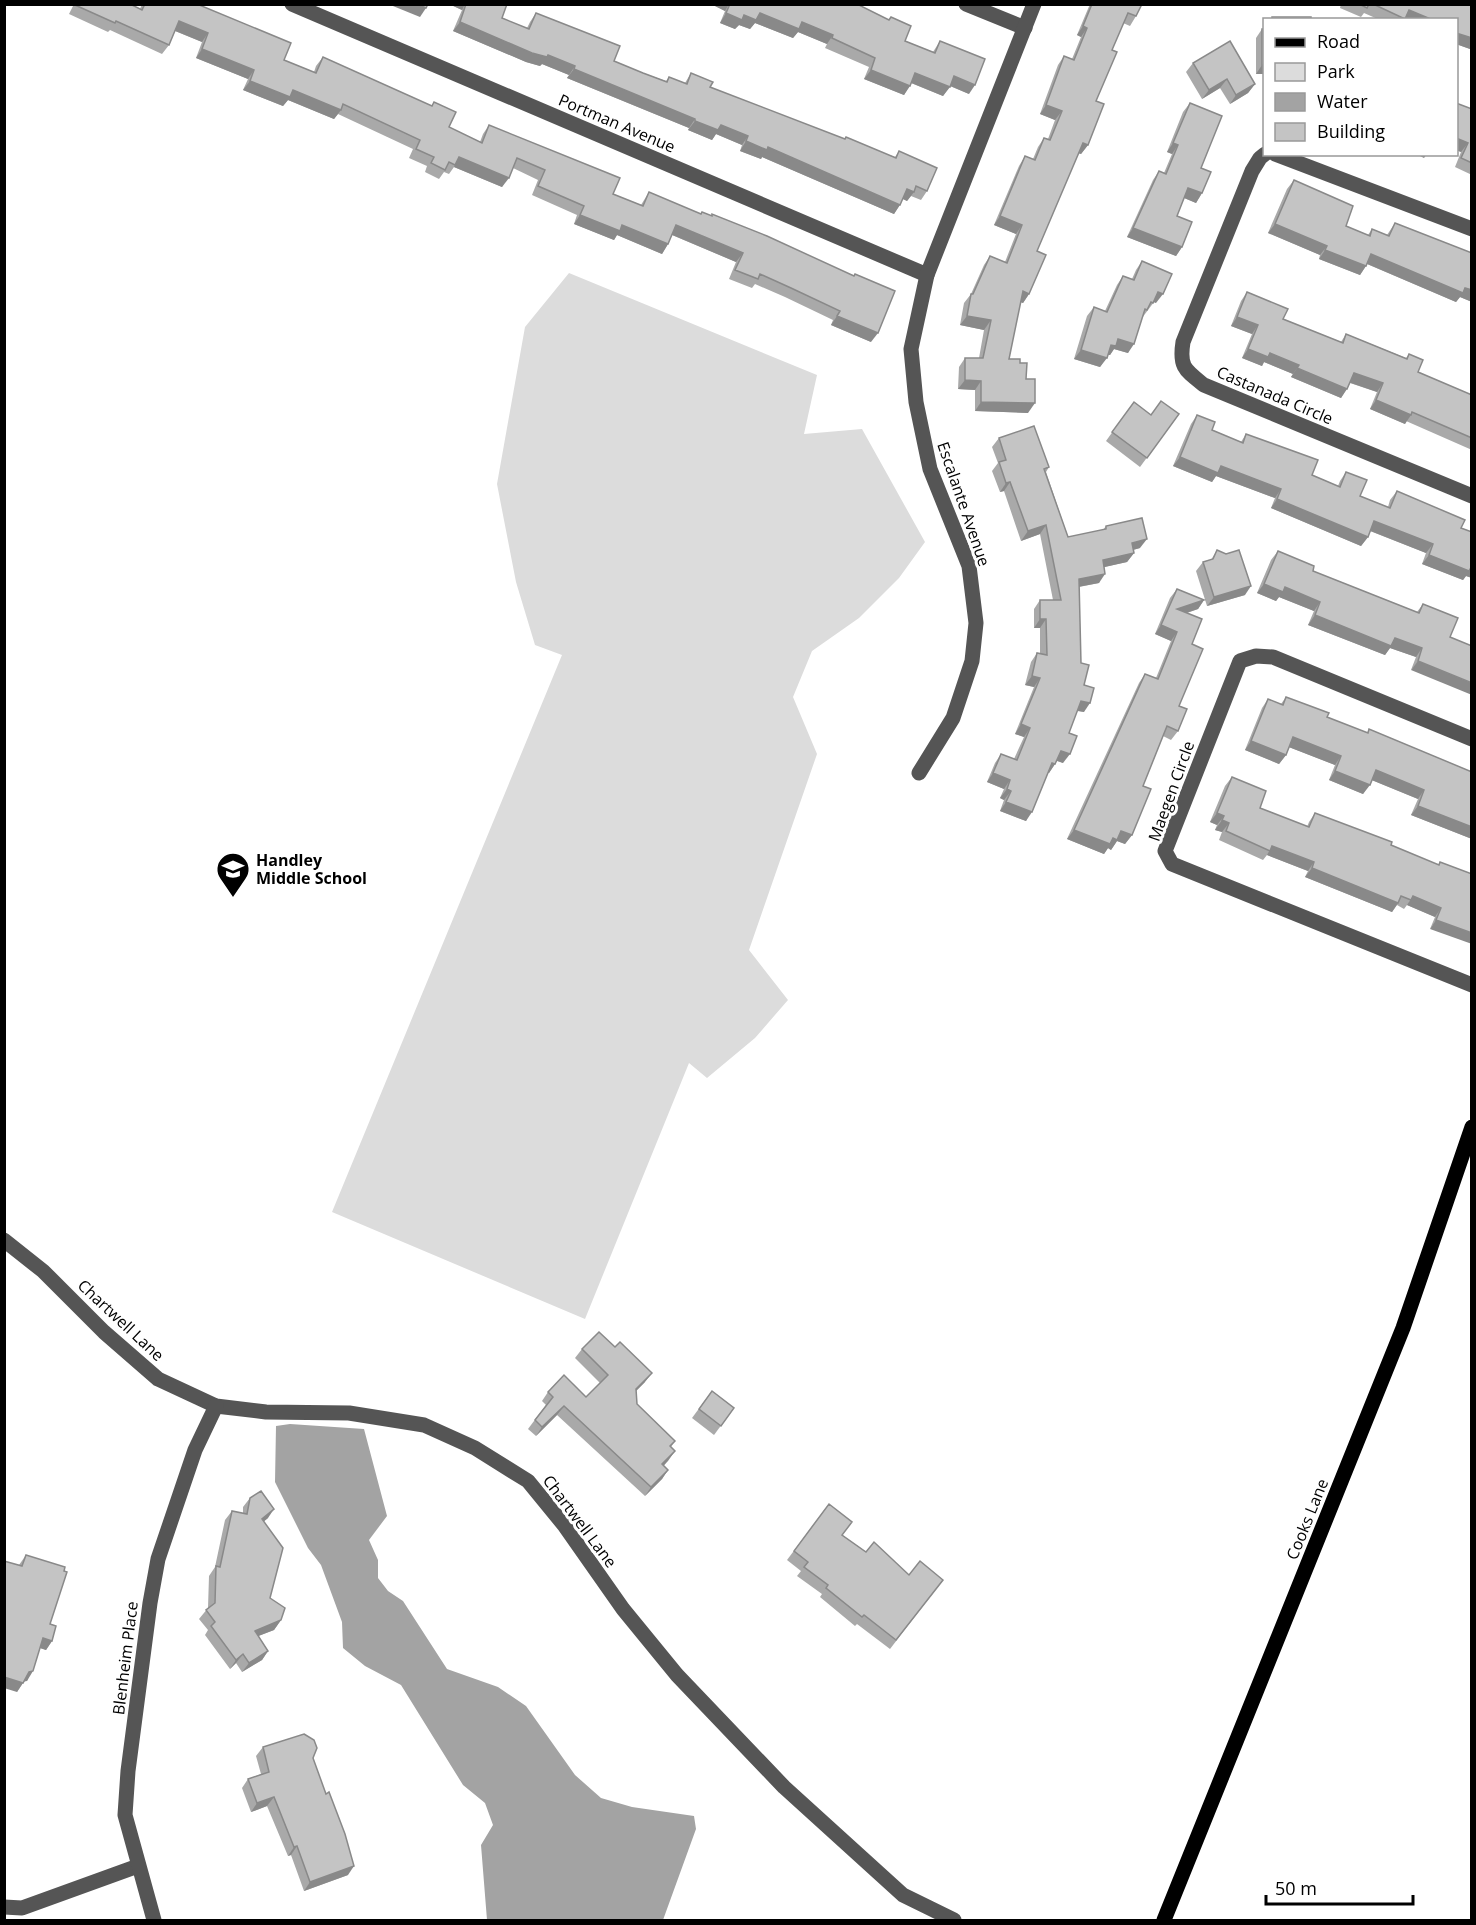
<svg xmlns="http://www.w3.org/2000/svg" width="1476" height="1925" viewBox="0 0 1476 1925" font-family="'Open Sans',sans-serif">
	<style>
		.green { fill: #dcdcdc }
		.water { fill: #a3a3a3 }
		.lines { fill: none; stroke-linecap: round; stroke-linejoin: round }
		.minor { stroke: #555; stroke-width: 15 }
		.major { stroke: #000; stroke-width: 15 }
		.wall { fill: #a9a9a9 }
		.shaded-wall { fill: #898989 }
		.building { fill: #c4c4c4; stroke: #898989; stroke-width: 1.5 }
		.labels { text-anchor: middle; stroke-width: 6; stroke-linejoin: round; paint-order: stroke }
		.street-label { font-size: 16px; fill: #000; stroke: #fff }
		.poi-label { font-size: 16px; font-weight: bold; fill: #000; stroke: #fff; text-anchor: start }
	</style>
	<rect width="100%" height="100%" fill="#fff"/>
	<path class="green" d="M 569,273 L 817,375 L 804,434 L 862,429 L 925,542 L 899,578 L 859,618 L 812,651 L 793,697 L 817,754 L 749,950 L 788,1000 L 755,1038 L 707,1078 L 689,1063 L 585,1319 L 332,1212 L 562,655 L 535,645 L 516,582 L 497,484 L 525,327 Z"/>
	<path class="water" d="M 290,1424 L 364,1429 L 387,1516 L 369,1540 L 378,1560 L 378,1578 L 388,1591 L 403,1601 L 447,1669 L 498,1687 L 526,1706 L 575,1775 L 601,1798 L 632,1807 L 694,1816 L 696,1829 L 663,1920 L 487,1920 L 481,1845 L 493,1825 L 485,1803 L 463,1785 L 401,1685 L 365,1666 L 343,1648 L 342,1622 L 321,1565 L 308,1548 L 275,1482 L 276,1426 Z"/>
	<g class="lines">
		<g class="minor">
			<path d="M 292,4 L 927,275"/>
			<path d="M 966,4 L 1025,28"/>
			<path d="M 1265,154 L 1260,158 L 1252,171 L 1183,342 C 1179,367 1185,370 1204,385 L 1472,496"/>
			<path d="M 1275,154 L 1472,229"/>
			<path d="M 1472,739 L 1273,657 L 1256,656 L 1240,661 L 1165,851 L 1172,864 L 1472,985"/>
			<path d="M 919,773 L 953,718 L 972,661 L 976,623 L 969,566 L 930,469 L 916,402 L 911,349 L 927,275 L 1034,4"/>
			<path d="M 4,1240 L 43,1271 L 104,1332 L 158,1379 L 216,1406 L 266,1412 L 349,1413 L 424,1425 L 475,1448 L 528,1481 L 564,1525 L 623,1609 L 677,1675 L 784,1787 L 903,1895 L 954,1920"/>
			<path d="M 4,1907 L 22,1908 L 138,1866"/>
			<path d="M 154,1920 L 125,1815 L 128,1771 L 150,1603 L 158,1559 L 195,1450 L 216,1406"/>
		</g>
		<path class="major" d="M 1164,1920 L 1403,1328 L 1472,1127"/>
	</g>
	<g class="wall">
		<path d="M 74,4 L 130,4 L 140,9 L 142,4 L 197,4 L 284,60 L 314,72 L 316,66 L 323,57 L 432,106 L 434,102 L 449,127 L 480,142 L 483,134 L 489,125 L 613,194 L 641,205 L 649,192 L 700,214 L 702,212 L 853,276 L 855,274 L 871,342 L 831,325 L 833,320 L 785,297 L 755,284 L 752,288 L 729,279 L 736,262 L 672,235 L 668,244 L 662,254 L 617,235 L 614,240 L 574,224 L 577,215 L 532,195 L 538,180 L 513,168 L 502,187 L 454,167 L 449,174 L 444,172 L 439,179 L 425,172 L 427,166 L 409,158 L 413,149 L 338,114 L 334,119 L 288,100 L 283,106 L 243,90 L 248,79 L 196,58 L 202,42 L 175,31 L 169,45 L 162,54 L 110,30 L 108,32 L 69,14 Z"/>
		<path d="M 449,4 L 507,4 L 502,18 L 527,28 L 530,22 L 536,13 L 614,61 L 643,73 L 666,81 L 669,77 L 685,83 L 691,73 L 710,87 L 844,139 L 895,157 L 899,151 L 927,191 L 921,200 L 911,196 L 907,201 L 903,199 L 894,214 L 762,157 L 761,159 L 740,151 L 742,145 L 716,134 L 712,140 L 688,130 L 689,128 L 567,78 L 569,75 L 542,64 L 540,66 L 526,62 L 453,31 L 462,10 Z"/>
		<path d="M 716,4 L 857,4 L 889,20 L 891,17 L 905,41 L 933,52 L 940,41 L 969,94 L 950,86 L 943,96 L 911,83 L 904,95 L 864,79 L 869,67 L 825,48 L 827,44 L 798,32 L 793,38 L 755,23 L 750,29 L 739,25 L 735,29 L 720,23 L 725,11 L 715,6 Z"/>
		<path d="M 1090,4 L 1145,4 L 1144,6 L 1141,5 L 1136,16 L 1130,26 L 1123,23 L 1112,50 L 1096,101 L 1088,145 L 1081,154 L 1078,153 L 1037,251 L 1029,294 L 1023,303 L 1020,302 L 1009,359 L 1020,363 L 1026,379 L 1028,413 L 975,411 L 975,390 L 958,389 L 959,367 L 965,358 L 979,358 L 984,330 L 960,325 L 964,303 L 971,294 L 984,265 L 990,256 L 1005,262 L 1016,234 L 994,225 L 1019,166 L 1025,156 L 1033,159 L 1038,147 L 1044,138 L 1048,139 L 1055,120 L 1040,114 L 1058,65 L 1064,56 L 1072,59 L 1081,37 L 1077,35 Z"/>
		<path d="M 1341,4 L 1472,4 L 1470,49 L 1456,44 L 1456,20 L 1380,20 L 1364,13 L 1361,17 L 1340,8 Z"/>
		<path d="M 1262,29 L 1264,29 L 1264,74 L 1256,74 L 1256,38 Z"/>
		<path d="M 1193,63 L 1255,84 L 1248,93 L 1230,104 L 1220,88 L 1202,99 L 1186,72 Z"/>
		<path d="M 1190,103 L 1201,168 L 1202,193 L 1196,203 L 1184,198 L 1177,216 L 1182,247 L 1176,256 L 1127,237 L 1153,180 L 1159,171 L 1164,173 L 1172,154 L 1167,152 L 1183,112 Z"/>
		<path d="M 1456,103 L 1472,109 L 1472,175 L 1455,167 L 1461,152 L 1456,150 Z"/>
		<path d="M 1294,180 L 1346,226 L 1368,235 L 1372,229 L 1387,235 L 1395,223 L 1472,253 L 1472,302 L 1460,297 L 1456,302 L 1367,264 L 1360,275 L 1319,259 L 1320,255 L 1268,233 L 1287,189 Z"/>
		<path d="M 1142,261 L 1156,303 L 1154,302 L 1142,318 L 1128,353 L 1114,349 L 1110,355 L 1108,355 L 1100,367 L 1074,359 L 1087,316 L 1094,307 L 1105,311 L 1117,285 L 1123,276 L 1132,279 L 1136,270 Z"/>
		<path d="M 1247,292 L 1283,319 L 1341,342 L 1346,334 L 1406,358 L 1409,354 L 1418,372 L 1472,395 L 1472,450 L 1406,421 L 1405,424 L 1370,409 L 1377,392 L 1350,383 L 1341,398 L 1291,377 L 1293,374 L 1264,362 L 1262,366 L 1242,358 L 1252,334 L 1231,326 L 1241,301 Z"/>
		<path d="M 1134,402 L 1151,415 L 1179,414 L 1140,467 L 1106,441 Z"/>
		<path d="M 1197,415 L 1212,430 L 1241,442 L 1246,434 L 1312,475 L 1338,486 L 1340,481 L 1346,472 L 1360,496 L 1388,507 L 1390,500 L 1397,491 L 1461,528 L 1472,532 L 1472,578 L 1466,576 L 1463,580 L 1422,564 L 1426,553 L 1370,531 L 1368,537 L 1361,546 L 1271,508 L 1275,498 L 1216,476 L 1212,482 L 1173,466 L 1191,424 Z"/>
		<path d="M 999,438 L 1049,467 L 1046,472 L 1068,537 L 1103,530 L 1106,526 L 1140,548 L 1133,550 L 1134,553 L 1127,562 L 1104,567 L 1099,583 L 1079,587 L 1081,663 L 1084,685 L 1084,712 L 1077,711 L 1069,733 L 1063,763 L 1057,761 L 1049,773 L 1048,773 L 1026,821 L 1000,811 L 1004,800 L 1000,798 L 1004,789 L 987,782 L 995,763 L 1001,754 L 1014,759 L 1024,737 L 1015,734 L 1034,687 L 1025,685 L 1031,662 L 1037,653 L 1040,653 L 1040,628 L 1034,628 L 1034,609 L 1040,600 L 1053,600 L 1040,534 L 1021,541 L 1004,491 L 1000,492 L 992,471 L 998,463 L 992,447 Z"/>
		<path d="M 1217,550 L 1245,595 L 1207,606 L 1196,571 L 1203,562 L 1211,560 Z"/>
		<path d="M 1278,551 L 1313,571 L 1417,612 L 1423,604 L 1458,618 L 1411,670 L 1416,657 L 1390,648 L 1385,655 L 1308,625 L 1314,611 L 1279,597 L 1276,601 L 1257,593 L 1271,560 Z"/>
		<path d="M 1177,589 L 1204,600 L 1198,609 L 1187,613 L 1192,644 L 1179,706 L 1178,731 L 1171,740 L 1163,736 L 1143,786 L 1132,835 L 1125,844 L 1117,841 L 1111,850 L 1108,848 L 1104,854 L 1067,839 L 1139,683 L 1145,674 L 1156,678 L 1171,641 L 1155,634 L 1170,598 Z"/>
		<path d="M 1286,697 L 1327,717 L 1367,733 L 1369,729 L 1472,772 L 1472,839 L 1411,815 L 1418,799 L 1372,780 L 1363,794 L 1329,780 L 1335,765 L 1289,747 L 1286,755 L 1279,764 L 1245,750 L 1262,708 L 1268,699 L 1281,704 Z"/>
		<path d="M 1232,777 L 1260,808 L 1307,827 L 1309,822 L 1315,813 L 1438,865 L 1440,862 L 1472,874 L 1430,929 L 1435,917 L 1407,905 L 1404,909 L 1397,905 L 1392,912 L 1305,877 L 1308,871 L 1267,855 L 1263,860 L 1219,840 L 1222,832 L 1215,830 L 1217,825 L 1210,822 L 1225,786 Z"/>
		<path d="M 582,1349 L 645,1382 L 636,1391 L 637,1404 L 675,1441 L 671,1447 L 675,1451 L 663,1466 L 668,1470 L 662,1479 L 645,1496 L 557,1415 L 536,1436 L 528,1429 L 546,1405 L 542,1401 L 548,1392 L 586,1397 L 600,1383 L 575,1358 Z"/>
		<path d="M 712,1391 L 734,1408 L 714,1435 L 692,1418 Z"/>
		<path d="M 250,1498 L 268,1518 L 264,1521 L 270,1598 L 281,1620 L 274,1630 L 258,1636 L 268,1651 L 262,1660 L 242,1672 L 236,1663 L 230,1669 L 205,1635 L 208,1630 L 199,1619 L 208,1608 L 209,1576 L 215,1567 L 225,1520 L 232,1511 L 243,1513 L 243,1507 Z"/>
		<path d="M 829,1504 L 842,1535 L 866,1552 L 909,1575 L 943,1580 L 890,1649 L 857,1624 L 855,1626 L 820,1597 L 822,1594 L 797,1576 L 801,1571 L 787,1560 Z"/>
		<path d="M 26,1555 L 50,1624 L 52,1641 L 46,1650 L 40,1648 L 27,1681 L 24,1681 L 17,1692 L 19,1565 Z"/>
		<path d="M 263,1747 L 313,1758 L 348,1875 L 304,1891 L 291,1855 L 288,1856 L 267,1806 L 251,1812 L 242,1788 L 248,1779 L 261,1774 L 256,1756 Z"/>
	</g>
	<g class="shaded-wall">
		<path d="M 388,4 L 417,4 L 426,8 L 420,17 Z"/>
		<path d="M 449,4 L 465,4 L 462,10 Z"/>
		<path d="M 716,4 L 729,4 L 725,11 L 715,6 Z"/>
		<path d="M 1409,10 L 1433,20 L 1405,20 Z"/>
		<path d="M 726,13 L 744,15 L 760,13 L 802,22 L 833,35 L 827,44 L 798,32 L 793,38 L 755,23 L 750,29 L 739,25 L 735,29 L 720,23 Z"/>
		<path d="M 179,21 L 208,33 L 202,42 L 173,30 Z"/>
		<path d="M 460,22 L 548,55 L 575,66 L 569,75 L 542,64 L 540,66 L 526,62 L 453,31 Z"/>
		<path d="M 1083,26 L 1087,28 L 1081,37 L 1077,35 Z"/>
		<path d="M 1456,33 L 1472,38 L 1472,47 L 1470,49 L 1456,44 Z"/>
		<path d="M 202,49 L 254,70 L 248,79 L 196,58 Z"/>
		<path d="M 1262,65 L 1264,65 L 1264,74 L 1256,74 Z"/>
		<path d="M 574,69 L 695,119 L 689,128 L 567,78 Z"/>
		<path d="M 871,70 L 910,86 L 904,95 L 864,79 Z"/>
		<path d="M 915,73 L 950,87 L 943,96 L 909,82 Z"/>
		<path d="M 954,76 L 975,85 L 969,94 L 948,85 Z"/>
		<path d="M 1227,79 L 1220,88 L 1202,99 L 1209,90 Z"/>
		<path d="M 250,81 L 293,90 L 341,110 L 334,119 L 288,100 L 283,106 L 243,90 Z"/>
		<path d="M 1255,84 L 1248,93 L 1230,104 L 1236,95 Z"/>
		<path d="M 1046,105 L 1062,111 L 1055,120 L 1040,114 Z"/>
		<path d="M 695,121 L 721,125 L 748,136 L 742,145 L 716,134 L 712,140 L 688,130 Z"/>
		<path d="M 1456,138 L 1468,143 L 1461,152 L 1456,150 Z"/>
		<path d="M 746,141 L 768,147 L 900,205 L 894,214 L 762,157 L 761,159 L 740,151 Z"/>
		<path d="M 1083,143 L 1088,145 L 1081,154 L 1076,152 Z"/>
		<path d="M 1173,143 L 1178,145 L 1172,154 L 1167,152 Z"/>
		<path d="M 1416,154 L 1427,154 L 1424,158 Z"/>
		<path d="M 459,157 L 509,178 L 502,187 L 454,167 Z"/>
		<path d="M 1188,188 L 1202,193 L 1196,203 L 1182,197 Z"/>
		<path d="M 907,189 L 914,192 L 907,201 L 901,198 Z"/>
		<path d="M 580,215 L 622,225 L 668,244 L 662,254 L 617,235 L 614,240 L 574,224 Z"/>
		<path d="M 1000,216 L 1022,225 L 1016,234 L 994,225 Z"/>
		<path d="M 1275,224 L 1327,246 L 1320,255 L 1268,233 Z"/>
		<path d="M 676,225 L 743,253 L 736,262 L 670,234 Z"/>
		<path d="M 1133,228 L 1182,247 L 1176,256 L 1127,237 Z"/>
		<path d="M 1325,250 L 1366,266 L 1360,275 L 1319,259 Z"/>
		<path d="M 1371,254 L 1472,290 L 1472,302 L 1460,297 L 1456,302 L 1365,263 Z"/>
		<path d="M 1023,291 L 1029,294 L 1023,303 L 1016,300 Z"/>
		<path d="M 1158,292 L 1163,294 L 1156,303 L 1151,301 Z"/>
		<path d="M 837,316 L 878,333 L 871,342 L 831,325 Z"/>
		<path d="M 967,316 L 991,320 L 984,330 L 960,325 Z"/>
		<path d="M 1237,317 L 1258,325 L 1252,334 L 1231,326 Z"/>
		<path d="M 1118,339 L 1134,344 L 1128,353 L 1114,349 L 1110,355 L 1104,354 L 1111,345 Z"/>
		<path d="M 1248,349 L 1270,353 L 1299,365 L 1293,374 L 1264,362 L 1262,366 L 1242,358 Z"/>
		<path d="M 1081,350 L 1107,358 L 1100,367 L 1074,359 Z"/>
		<path d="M 1297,368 L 1347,389 L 1341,398 L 1291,377 Z"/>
		<path d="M 1354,373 L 1383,383 L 1377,392 L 1348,382 Z"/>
		<path d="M 965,380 L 981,381 L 975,390 L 958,389 Z"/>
		<path d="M 1376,400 L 1411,415 L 1405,424 L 1370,409 Z"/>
		<path d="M 981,402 L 1035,403 L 1028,413 L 975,411 Z"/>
		<path d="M 1180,457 L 1221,466 L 1281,489 L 1275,498 L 1216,476 L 1212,482 L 1173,466 Z"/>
		<path d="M 1010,482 L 1004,491 L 1000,492 L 1006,483 Z"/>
		<path d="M 1277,499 L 1368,537 L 1361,546 L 1271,508 Z"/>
		<path d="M 1374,521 L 1433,544 L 1426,553 L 1368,530 Z"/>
		<path d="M 1046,525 L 1040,534 L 1021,541 L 1028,531 Z"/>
		<path d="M 1147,539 L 1140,548 L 1125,552 L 1132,543 Z"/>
		<path d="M 1134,553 L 1127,562 L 1096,569 L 1103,560 Z"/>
		<path d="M 1429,555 L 1471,566 L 1472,578 L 1466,576 L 1463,580 L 1422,564 Z"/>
		<path d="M 1105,574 L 1099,583 L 1072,588 L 1079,579 Z"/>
		<path d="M 1264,584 L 1285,587 L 1320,602 L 1314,611 L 1279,597 L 1276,601 L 1257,593 Z"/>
		<path d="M 1251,586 L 1245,595 L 1207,606 L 1214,597 Z"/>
		<path d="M 1204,600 L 1198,609 L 1171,618 L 1177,609 Z"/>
		<path d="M 1315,615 L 1395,638 L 1422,648 L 1416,657 L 1390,648 L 1385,655 L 1308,625 Z"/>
		<path d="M 1040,619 L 1046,619 L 1040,628 L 1034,628 Z"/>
		<path d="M 1161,625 L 1177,632 L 1171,641 L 1155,634 Z"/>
		<path d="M 1418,661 L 1472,683 L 1472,695 L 1411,670 Z"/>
		<path d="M 1032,676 L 1040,678 L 1034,687 L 1025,685 Z"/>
		<path d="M 1081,701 L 1090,703 L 1084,712 L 1074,710 Z"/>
		<path d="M 1021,724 L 1030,728 L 1024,737 L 1015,734 Z"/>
		<path d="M 1293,737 L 1341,756 L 1335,765 L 1286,746 Z"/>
		<path d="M 1251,741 L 1286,755 L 1279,764 L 1245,750 Z"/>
		<path d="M 1061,751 L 1070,754 L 1063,763 L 1055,760 Z"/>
		<path d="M 1052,763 L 1055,764 L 1049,773 L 1046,772 Z"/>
		<path d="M 1376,770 L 1424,790 L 1418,799 L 1369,779 Z"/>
		<path d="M 1335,771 L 1370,785 L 1363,794 L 1329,780 Z"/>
		<path d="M 993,773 L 1010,780 L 1004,789 L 987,782 Z"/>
		<path d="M 1007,789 L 1011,791 L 1004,800 L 1000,798 Z"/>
		<path d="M 1006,802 L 1032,812 L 1026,821 L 1000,811 Z"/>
		<path d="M 1418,806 L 1472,827 L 1472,839 L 1411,815 Z"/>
		<path d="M 1217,813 L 1224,816 L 1217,825 L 1210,822 Z"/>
		<path d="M 1222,820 L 1229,823 L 1222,832 L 1215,830 Z"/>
		<path d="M 1074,830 L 1113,838 L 1121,831 L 1132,835 L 1125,844 L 1117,841 L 1111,850 L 1108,848 L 1104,854 L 1067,839 Z"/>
		<path d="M 1272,846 L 1314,862 L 1308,871 L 1267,855 Z"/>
		<path d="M 1312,868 L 1398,903 L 1392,912 L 1305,877 Z"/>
		<path d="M 1413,896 L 1441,908 L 1435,917 L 1407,905 Z"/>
		<path d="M 1436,920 L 1472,933 L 1472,944 L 1430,929 Z"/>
		<path d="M 652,1373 L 645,1382 L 629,1398 L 636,1389 Z"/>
		<path d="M 564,1406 L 557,1415 L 536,1436 L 542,1427 Z"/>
		<path d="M 675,1451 L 668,1461 L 656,1474 L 662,1464 Z"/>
		<path d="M 668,1470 L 662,1479 L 645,1496 L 651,1487 Z"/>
		<path d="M 274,1509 L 268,1518 L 256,1528 L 262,1519 Z"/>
		<path d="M 281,1620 L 274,1630 L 248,1640 L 255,1631 Z"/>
		<path d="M 43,1638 L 52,1641 L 46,1650 L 37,1647 Z"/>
		<path d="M 268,1651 L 262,1660 L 242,1672 L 249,1663 Z"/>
		<path d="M 243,1654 L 236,1663 L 230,1669 L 236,1660 Z"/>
		<path d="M 33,1671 L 27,1681 L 22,1682 L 29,1672 Z"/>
		<path d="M 4,1677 L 23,1683 L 17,1692 L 4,1688 Z"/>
		<path d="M 274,1797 L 267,1806 L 251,1812 L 257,1803 Z"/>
		<path d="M 297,1846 L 291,1855 L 288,1856 L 294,1847 Z"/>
		<path d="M 354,1866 L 348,1875 L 304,1891 L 310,1882 Z"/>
	</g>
	<g class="building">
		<path d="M 130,4 L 142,10 L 145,4 L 197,4 L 291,43 L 284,60 L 316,73 L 323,57 L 432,106 L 434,102 L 456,112 L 449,127 L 482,143 L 489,125 L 620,178 L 613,194 L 643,206 L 649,192 L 701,214 L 702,212 L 712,216 L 712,214 L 767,236 L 854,276 L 855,274 L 895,291 L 878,333 L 837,316 L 840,311 L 791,288 L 760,274 L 758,279 L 735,270 L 743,253 L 676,225 L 668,244 L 622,225 L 620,231 L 580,215 L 584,206 L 538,186 L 545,170 L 517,158 L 509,178 L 459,157 L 455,165 L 449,162 L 445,170 L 431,163 L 434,157 L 416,149 L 420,140 L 343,104 L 341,110 L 293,90 L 290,97 L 250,81 L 254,70 L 202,49 L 208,33 L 179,21 L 169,45 L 116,21 L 115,23 L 75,5 Z"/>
		<path d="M 417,4 L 428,4 L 426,8 Z"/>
		<path d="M 466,4 L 507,4 L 502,18 L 529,29 L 536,13 L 620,46 L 614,61 L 643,73 L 667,82 L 669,77 L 687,84 L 691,73 L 713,82 L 710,87 L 845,139 L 846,137 L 896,158 L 899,151 L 937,168 L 927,191 L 916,186 L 914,192 L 907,189 L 900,205 L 768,147 L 767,150 L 746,141 L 748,136 L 721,125 L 718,130 L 695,121 L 695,119 L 574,69 L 575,66 L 548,55 L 547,57 L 532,53 L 460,22 Z"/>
		<path d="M 730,4 L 857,4 L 889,20 L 891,17 L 911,26 L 905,41 L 935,53 L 940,41 L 985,59 L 975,85 L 954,76 L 950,87 L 915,73 L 910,86 L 871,70 L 875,58 L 832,38 L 833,35 L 802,22 L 799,29 L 760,13 L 756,20 L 744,15 L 742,20 L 726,13 Z"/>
		<path d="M 1092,4 L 1142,4 L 1136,16 L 1128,13 L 1112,50 L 1117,52 L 1096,101 L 1104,104 L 1088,145 L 1083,143 L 1037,251 L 1046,255 L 1029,294 L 1023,291 L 1009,359 L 1020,359 L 1020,363 L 1027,363 L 1026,379 L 1035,379 L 1035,403 L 981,402 L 981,381 L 965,380 L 965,358 L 983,358 L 991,320 L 967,316 L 971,294 L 973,294 L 990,256 L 1007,263 L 1022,225 L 1000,216 L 1025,156 L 1035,160 L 1044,138 L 1050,140 L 1062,111 L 1046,105 L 1064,56 L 1074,60 L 1087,28 L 1083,26 Z"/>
		<path d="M 1359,4 L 1369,4 L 1367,8 Z"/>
		<path d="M 1373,4 L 1472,4 L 1472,38 L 1456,33 L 1456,20 L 1433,20 L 1409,10 L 1405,19 Z"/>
		<rect x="1272" y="17" width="39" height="3"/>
		<rect x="1262" y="29" width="2" height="36"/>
		<path d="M 1230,41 L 1255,84 L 1236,95 L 1227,79 L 1209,90 L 1193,63 Z"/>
		<path d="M 1190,103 L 1222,116 L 1201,168 L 1211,172 L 1202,193 L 1188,188 L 1177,216 L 1192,222 L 1182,247 L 1133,228 L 1159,171 L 1166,174 L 1178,145 L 1173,143 Z"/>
		<path d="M 1456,103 L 1472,109 L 1472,163 L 1461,158 L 1468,143 L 1456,138 Z"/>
		<path d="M 1294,180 L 1353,206 L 1346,226 L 1370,236 L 1372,229 L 1389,236 L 1395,223 L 1472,253 L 1472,290 L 1465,288 L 1463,293 L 1371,254 L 1366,266 L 1325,250 L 1327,246 L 1275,224 Z"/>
		<path d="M 1142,261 L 1172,274 L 1163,294 L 1158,292 L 1153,303 L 1151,302 L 1147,310 L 1145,309 L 1134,344 L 1118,339 L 1116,346 L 1111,345 L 1107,358 L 1081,350 L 1094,307 L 1107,312 L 1123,276 L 1134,280 Z"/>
		<path d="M 1247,292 L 1288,309 L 1283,319 L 1343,343 L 1346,334 L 1407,359 L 1409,354 L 1423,360 L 1418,372 L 1472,395 L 1472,438 L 1412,412 L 1411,415 L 1376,400 L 1383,383 L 1354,373 L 1347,389 L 1297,368 L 1299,365 L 1270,353 L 1268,357 L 1248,349 L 1258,325 L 1237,317 Z"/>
		<path d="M 1161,401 L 1179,414 L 1147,458 L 1112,432 L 1134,402 L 1151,415 Z"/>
		<path d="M 1197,415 L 1215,422 L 1212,430 L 1243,443 L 1246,434 L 1318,460 L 1312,475 L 1340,487 L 1346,472 L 1367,480 L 1360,496 L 1390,508 L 1397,491 L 1465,520 L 1461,528 L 1472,532 L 1472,566 L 1469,571 L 1429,555 L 1433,544 L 1374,521 L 1368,537 L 1277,499 L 1281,489 L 1221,466 L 1218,473 L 1180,457 Z"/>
		<path d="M 1034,426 L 1049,467 L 1044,469 L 1068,537 L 1106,529 L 1106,526 L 1142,518 L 1147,539 L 1132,543 L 1134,553 L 1103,560 L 1105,574 L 1079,579 L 1081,663 L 1089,665 L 1084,685 L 1094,688 L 1090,703 L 1081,701 L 1069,733 L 1077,736 L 1070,754 L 1061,751 L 1055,764 L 1052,763 L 1032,812 L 1006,802 L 1011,791 L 1007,789 L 1010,780 L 993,773 L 1001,754 L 1017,760 L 1030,728 L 1021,724 L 1040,678 L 1032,676 L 1037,653 L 1047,655 L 1046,619 L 1040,619 L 1040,600 L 1061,600 L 1046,525 L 1028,531 L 1010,482 L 1006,483 L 999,462 L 1006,460 L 999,438 Z"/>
		<path d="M 1217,550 L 1226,554 L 1239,550 L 1251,586 L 1214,597 L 1203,562 L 1213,559 Z"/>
		<path d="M 1278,551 L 1314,566 L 1313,571 L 1419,613 L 1423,604 L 1458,618 L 1450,637 L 1472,646 L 1472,683 L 1418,661 L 1422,648 L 1395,638 L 1391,646 L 1315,615 L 1320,602 L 1285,587 L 1283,592 L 1264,584 Z"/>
		<path d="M 1177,589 L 1204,600 L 1177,609 L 1202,619 L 1192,644 L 1203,649 L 1179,706 L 1187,709 L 1178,731 L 1167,726 L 1143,786 L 1151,789 L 1132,835 L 1121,831 L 1117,840 L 1113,838 L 1110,844 L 1074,830 L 1145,674 L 1158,679 L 1177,632 L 1161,625 Z"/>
		<path d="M 1286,697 L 1329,713 L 1327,717 L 1368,733 L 1369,729 L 1472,772 L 1472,827 L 1418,806 L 1424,790 L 1376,770 L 1370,785 L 1335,771 L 1341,756 L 1293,737 L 1286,755 L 1251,741 L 1268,699 L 1283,705 Z"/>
		<path d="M 1232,777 L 1266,791 L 1260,808 L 1309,827 L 1315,813 L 1392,842 L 1391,845 L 1439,865 L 1440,862 L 1472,874 L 1472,933 L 1436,920 L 1441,908 L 1413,896 L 1411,900 L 1401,896 L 1398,903 L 1312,868 L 1314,862 L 1272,846 L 1270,851 L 1226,831 L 1229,823 L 1222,820 L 1224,816 L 1217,813 Z"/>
		<path d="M 599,1332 L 615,1347 L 620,1342 L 652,1373 L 636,1389 L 637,1404 L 675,1441 L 670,1446 L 675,1451 L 662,1464 L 668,1470 L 651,1487 L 564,1406 L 542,1427 L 535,1420 L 553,1397 L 548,1392 L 564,1375 L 586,1397 L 608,1375 L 582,1349 Z"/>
		<path d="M 712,1391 L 734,1408 L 721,1426 L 699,1409 Z"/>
		<path d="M 261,1491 L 274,1509 L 262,1519 L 283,1548 L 270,1598 L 285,1608 L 281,1620 L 255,1631 L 268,1651 L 249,1663 L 243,1654 L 236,1660 L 211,1626 L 215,1622 L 206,1610 L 215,1603 L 216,1566 L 220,1567 L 232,1511 L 247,1514 L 250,1498 Z"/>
		<path d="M 829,1504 L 852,1522 L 842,1535 L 866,1552 L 874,1542 L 909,1575 L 920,1561 L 943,1580 L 896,1640 L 864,1615 L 862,1617 L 826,1588 L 828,1585 L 804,1567 L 808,1562 L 794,1551 Z"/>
		<path d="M 26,1555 L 65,1567 L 64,1571 L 67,1572 L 50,1624 L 56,1626 L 52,1641 L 43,1638 L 33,1671 L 29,1672 L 23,1683 L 4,1677 L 4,1561 L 22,1566 Z"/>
		<path d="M 304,1734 L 314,1740 L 317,1748 L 313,1758 L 326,1794 L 329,1792 L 345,1834 L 354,1866 L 310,1882 L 297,1846 L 294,1847 L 274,1797 L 257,1803 L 248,1779 L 269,1772 L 263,1747 Z"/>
	</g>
	<defs>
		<symbol id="school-pin" viewBox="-11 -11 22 30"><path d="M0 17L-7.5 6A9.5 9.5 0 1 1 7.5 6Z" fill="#000" stroke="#fff"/><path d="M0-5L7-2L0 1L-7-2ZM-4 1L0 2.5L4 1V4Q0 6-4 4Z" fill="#fff"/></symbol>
	</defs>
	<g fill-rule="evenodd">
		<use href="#school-pin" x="214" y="850" width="38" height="52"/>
	</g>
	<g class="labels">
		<g class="street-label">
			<text transform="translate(617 123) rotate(23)" y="6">Portman Avenue</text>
			<text transform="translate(1275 395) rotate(23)" y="6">Castanada Circle</text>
			<text transform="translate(964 504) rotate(71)" y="6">Escalante Avenue</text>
			<text transform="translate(1171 791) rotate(-70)" y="6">Maegen Circle</text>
			<text transform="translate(121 1320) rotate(43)" y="6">Chartwell Lane</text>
			<text transform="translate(1307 1519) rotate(-68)" y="6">Cooks Lane</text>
			<text transform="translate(580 1521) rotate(53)" y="6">Chartwell Lane</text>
			<text transform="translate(125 1658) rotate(-83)" y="6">Blenheim Place</text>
		</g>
		<g class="poi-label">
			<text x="256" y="866">Handley<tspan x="256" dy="18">Middle School</tspan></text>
		</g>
	</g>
	<rect width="1476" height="1925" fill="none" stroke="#000000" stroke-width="12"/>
	<rect x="1263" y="18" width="195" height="138" fill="#ffffff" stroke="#999999" stroke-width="1.5"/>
	<rect x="1275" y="38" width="30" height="9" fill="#000000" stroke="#999999" stroke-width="1.5"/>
	<text x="1317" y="48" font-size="18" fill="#000000">Road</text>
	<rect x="1275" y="63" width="30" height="18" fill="#dcdcdc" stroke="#999999" stroke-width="1.5"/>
	<text x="1317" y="78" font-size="18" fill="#000000">Park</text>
	<rect x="1275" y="93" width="30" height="18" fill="#a3a3a3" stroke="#999999" stroke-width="1.5"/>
	<text x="1317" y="108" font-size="18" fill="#000000">Water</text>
	<rect x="1275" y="123" width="30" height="18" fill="#c4c4c4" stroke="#999999" stroke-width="1.5"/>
	<text x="1317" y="138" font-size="18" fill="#000000">Building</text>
	<path d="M1266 1895v9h147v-9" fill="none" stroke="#000000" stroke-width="3"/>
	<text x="1275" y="1895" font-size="18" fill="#000000" stroke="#ffffff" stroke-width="4.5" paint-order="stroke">50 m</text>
</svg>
